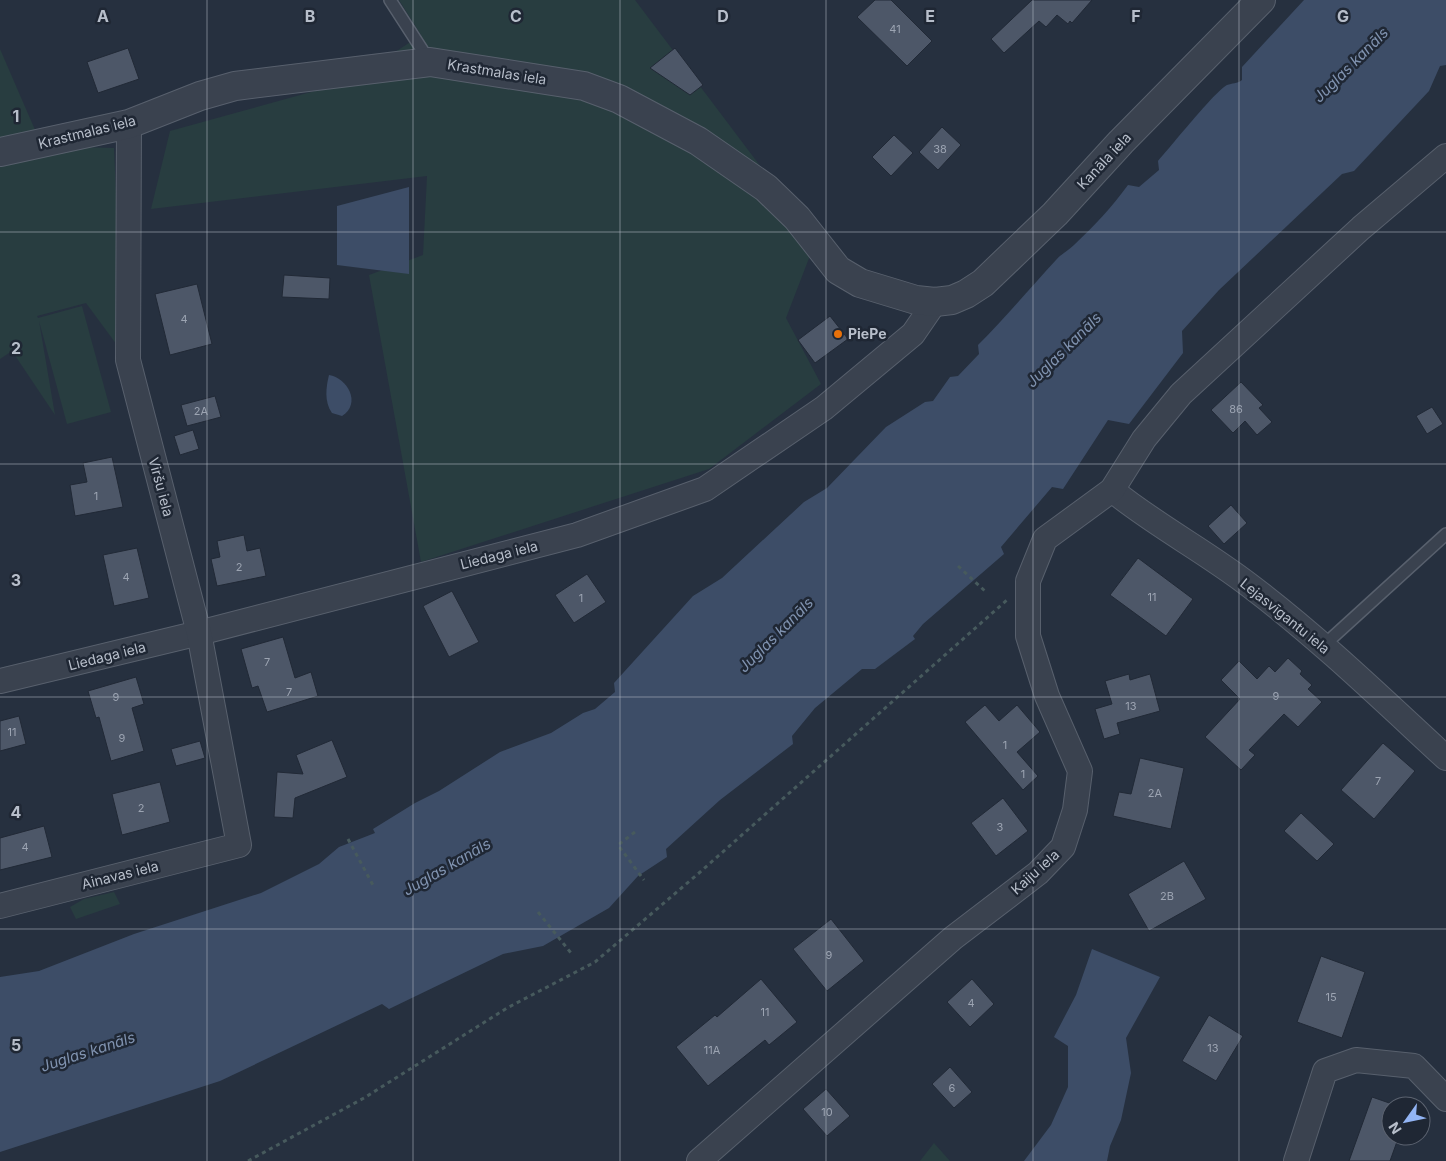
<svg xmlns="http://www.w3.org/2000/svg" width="1446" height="1161" viewBox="0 0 1446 1161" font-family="Inter,sans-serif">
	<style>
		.green { fill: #283d40 }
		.water { fill: #3d4d67 }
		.building { fill: #4d5768; stroke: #212936 }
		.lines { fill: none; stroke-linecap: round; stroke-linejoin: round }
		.service-casing { stroke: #58606d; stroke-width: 14 }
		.minor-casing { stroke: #58606d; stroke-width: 26 }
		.tertiary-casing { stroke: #58606d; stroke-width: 30 }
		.path { stroke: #475a5d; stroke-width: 3; stroke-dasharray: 4 4; stroke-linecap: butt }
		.service { stroke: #3a424f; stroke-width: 11 }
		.minor { stroke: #3a424f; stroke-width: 24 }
		.tertiary { stroke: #3a424f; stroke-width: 28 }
		.grid { fill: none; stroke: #b7beca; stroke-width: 1; stroke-opacity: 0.55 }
		.food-dot { fill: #e8710a; stroke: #1f2734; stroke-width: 2 }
		.labels { text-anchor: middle; stroke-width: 5; stroke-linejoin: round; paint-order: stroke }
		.number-label { font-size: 11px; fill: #9ca4b2 }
		.street-label { font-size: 14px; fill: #b7beca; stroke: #1f2734 }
		.poi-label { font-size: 14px; font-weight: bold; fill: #b7beca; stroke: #1f2734; text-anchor: start }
		.water-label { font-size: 15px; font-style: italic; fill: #8093b0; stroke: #1f2734 }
		.grid-label { font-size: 16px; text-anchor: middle; font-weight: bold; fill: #b7beca; stroke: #1f2734; stroke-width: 5; stroke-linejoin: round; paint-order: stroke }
	</style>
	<rect width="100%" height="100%" fill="#26303f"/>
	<g class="green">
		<path d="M 399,0 L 635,0 L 816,240 L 786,318 L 821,384 L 709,469 L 421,562 L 369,275 L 423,255 L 427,176 L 151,209 L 170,131 L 351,81 L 421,35 Z"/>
		<path d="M 0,49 L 42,146 L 114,148 L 120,284 L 117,345 L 86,303 L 37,316 L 38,318 L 82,306 L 111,412 L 67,424 L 39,321 L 55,415 L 12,351 L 0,359 Z"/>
		<path d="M 114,892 L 120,904 L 76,919 L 70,907 L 84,899 Z"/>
		<path d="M 934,1143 L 950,1161 L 920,1161 Z"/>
	</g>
	<g class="water">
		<path d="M 1304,0 L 1446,0 L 1446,65 L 1440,66 L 1429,91 L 1354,171 L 1342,174 L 1219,290 L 1182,331 L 1183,353 L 1129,424 L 1108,420 L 1063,489 L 1052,487 L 1001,547 L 1004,554 L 923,624 L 913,636 L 915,639 L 875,669 L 862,669 L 815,708 L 792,736 L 793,744 L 720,800 L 666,849 L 667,857 L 638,876 L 609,908 L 543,946 L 503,954 L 389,1009 L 382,1004 L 220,1081 L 0,1152 L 0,977 L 39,971 L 134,934 L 261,893 L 319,864 L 339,847 L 375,833 L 373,829 L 415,803 L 439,791 L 500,752 L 551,733 L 583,713 L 595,709 L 615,692 L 614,683 L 693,596 L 722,578 L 804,502 L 827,488 L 886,427 L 925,402 L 933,401 L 950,377 L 958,376 L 979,354 L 978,345 C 1006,317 1030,288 1056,260 C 1061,254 1069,250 1074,245 C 1094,226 1112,207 1128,185 L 1139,187 L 1159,170 L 1158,161 C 1170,148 1215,91 1227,85 C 1232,83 1237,84 1242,80 L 1242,67 Z"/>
		<path d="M 409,187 L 409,274 L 337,265 L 337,206 Z"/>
		<path d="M 329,375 C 347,378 362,403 342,416 L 332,413 C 324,402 326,387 329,375 Z"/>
		<path d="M 1092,949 L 1160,977 L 1126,1038 L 1131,1073 L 1121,1120 L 1110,1146 L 1107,1161 L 1024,1161 L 1051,1125 L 1068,1087 L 1068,1046 L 1054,1037 L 1076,995 Z"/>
	</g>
	<g class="building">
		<path d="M 875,0 L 891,0 L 932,41 L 907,66 L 857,17 Z"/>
		<path d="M 1032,0 L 1092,0 L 1072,23 L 1070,21 L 1068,24 L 1057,15 L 1046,27 L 1039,21 L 1004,53 L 991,39 Z"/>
		<path d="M 128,48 L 139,79 L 98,93 L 87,62 Z"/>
		<path d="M 675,48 L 703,85 L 690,95 L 650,68 Z"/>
		<path d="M 942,127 L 961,145 L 938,170 L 919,152 Z"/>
		<path d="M 894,135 L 913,153 L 891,176 L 872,157 Z"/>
		<path d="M 284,275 L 330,278 L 329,299 L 282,297 Z"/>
		<path d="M 197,284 L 212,344 L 170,355 L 155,294 Z"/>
		<path d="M 830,316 L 848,339 L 815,363 L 798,340 Z"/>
		<path d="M 1241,382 L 1263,405 L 1259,408 L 1272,422 L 1257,435 L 1245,421 L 1233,433 L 1211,410 Z"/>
		<path d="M 215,396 L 221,417 L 187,426 L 181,405 Z"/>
		<path d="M 1432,407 L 1443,424 L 1427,434 L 1416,416 Z"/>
		<path d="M 193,430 L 199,449 L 180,455 L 174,436 Z"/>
		<path d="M 112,457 L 123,507 L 75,516 L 70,485 L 87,482 L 83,463 Z"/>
		<path d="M 1231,505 L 1247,523 L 1224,544 L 1208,526 Z"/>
		<path d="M 244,535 L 247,551 L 260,548 L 266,576 L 217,586 L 211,559 L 220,557 L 217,541 Z"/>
		<path d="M 137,548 L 149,598 L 114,606 L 103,555 Z"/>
		<path d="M 1138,558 L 1193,599 L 1166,636 L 1110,595 Z"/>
		<path d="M 587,574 L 606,602 L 574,623 L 555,595 Z"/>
		<path d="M 452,591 L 479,642 L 449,657 L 423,606 Z"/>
		<path d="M 283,637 L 295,678 L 311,672 L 318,696 L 267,712 L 258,686 L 252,688 L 241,649 Z"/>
		<path d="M 1288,658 L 1302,671 L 1300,674 L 1312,685 L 1308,689 L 1322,702 L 1298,727 L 1284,714 L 1249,750 L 1255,755 L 1241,770 L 1205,737 L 1240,699 L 1221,680 L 1239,661 L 1257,679 L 1269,666 L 1275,672 Z"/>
		<path d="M 1129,674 L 1130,680 L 1150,674 L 1160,711 L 1117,723 L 1120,734 L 1104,739 L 1095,709 L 1112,704 L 1105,681 Z"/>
		<path d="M 136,677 L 144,704 L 132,708 L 144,751 L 111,761 L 99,717 L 96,718 L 88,691 Z"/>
		<path d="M 985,705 L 999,721 L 1017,705 L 1040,732 L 1017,752 L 1038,776 L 1023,790 L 965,722 Z"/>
		<path d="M 19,716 L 26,744 L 0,751 L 0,721 Z"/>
		<path d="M 332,740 L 347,777 L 295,798 L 293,818 L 274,817 L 277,772 L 303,774 L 296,755 Z"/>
		<path d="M 200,741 L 205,758 L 176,766 L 171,749 Z"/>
		<path d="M 1383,743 L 1415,771 L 1374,819 L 1341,790 Z"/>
		<path d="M 1140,758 L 1184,768 L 1171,829 L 1113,816 L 1119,792 L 1131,794 Z"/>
		<path d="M 160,782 L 170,822 L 122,835 L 112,794 Z"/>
		<path d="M 1003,798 L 1028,831 L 996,856 L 971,823 Z"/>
		<path d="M 1301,813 L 1334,844 L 1317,861 L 1284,831 Z"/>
		<path d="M 44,826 L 52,857 L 0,870 L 0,838 Z"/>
		<path d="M 1184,861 L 1206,899 L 1149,931 L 1128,894 Z"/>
		<path d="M 831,919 L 864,961 L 827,991 L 793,949 Z"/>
		<path d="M 1321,956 L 1365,972 L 1342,1038 L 1297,1022 Z"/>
		<path d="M 761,979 L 797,1022 L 769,1045 L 765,1040 L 708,1086 L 676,1047 L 715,1015 L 717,1017 Z"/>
		<path d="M 972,979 L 994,1004 L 970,1027 L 947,1002 Z"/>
		<path d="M 1209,1015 L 1243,1036 L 1216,1081 L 1182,1061 Z"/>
		<path d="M 950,1067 L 972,1092 L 954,1108 L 932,1084 Z"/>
		<path d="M 826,1089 L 850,1116 L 827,1136 L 803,1109 Z"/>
		<path d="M 1372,1097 L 1398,1106 L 1391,1106 L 1391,1136 L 1399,1136 L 1390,1161 L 1349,1161 Z"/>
	</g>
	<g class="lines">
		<defs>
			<g id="service">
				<path d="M 390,0 L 430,62"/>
				<path d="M 1323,646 L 1446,534"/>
			</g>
			<g id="minor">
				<path d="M 1112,490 C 1155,525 1205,551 1249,585 C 1319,638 1382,699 1446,758"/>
				<path d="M 0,681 L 199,633 L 577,535 L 705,489 L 824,408 L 913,334 L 935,302"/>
				<path d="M 0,906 L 239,845 L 199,633 L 128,360 L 129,124"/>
				<path d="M 699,1161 L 953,938 L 1038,873 L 1063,847 L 1075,810 L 1080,771 L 1047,696 L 1028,636 L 1028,581 L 1045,539 L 1112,490 L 1144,439 L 1181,394 L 1361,228 L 1446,156"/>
				<path d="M 1296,1161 L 1325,1071 L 1356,1060 L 1414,1066 L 1446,1099"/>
			</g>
			<path id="tertiary" d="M 0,152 L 129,124 L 200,96 L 235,86 L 430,62 L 584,86 L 619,99 L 698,141 L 766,188 L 797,218 L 838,270 L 860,283 L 916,300 L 935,302 L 952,300 L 966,294 L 983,283 L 1055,214 L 1121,142 L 1261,0"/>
		</defs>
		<use href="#service" class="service-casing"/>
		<use href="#minor" class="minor-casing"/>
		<use href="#tertiary" class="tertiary-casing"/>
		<g class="path">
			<path d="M 958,566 L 986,592"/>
			<path d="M 635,832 L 618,845 L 644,880"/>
			<path d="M 348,839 L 374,887"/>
			<path d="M 538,912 L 571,953"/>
			<path d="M 248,1161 L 364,1098 L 507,1008 L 595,962 L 699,873 L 1007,600"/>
		</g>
		<use href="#service" class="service"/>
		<use href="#minor" class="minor"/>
		<use href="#tertiary" class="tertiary"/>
	</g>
	<path class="grid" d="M 207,0 L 207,1161M 413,0 L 413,1161M 620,0 L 620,1161M 826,0 L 826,1161M 1033,0 L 1033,1161M 1239,0 L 1239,1161M 0,232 L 1446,232M 0,464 L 1446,464M 0,697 L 1446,697M 0,929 L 1446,929"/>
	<circle class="food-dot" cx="838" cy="334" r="5"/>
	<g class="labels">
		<g class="number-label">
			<text x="895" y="33">41</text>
			<text x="940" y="153">38</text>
			<text x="184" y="323">4</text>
			<text x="1236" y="413">86</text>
			<text x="201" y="415">2A</text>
			<text x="96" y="500">1</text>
			<text x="239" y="571">2</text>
			<text x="126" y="581">4</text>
			<text x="1152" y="601">11</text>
			<text x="581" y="602">1</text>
			<text x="267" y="666">7</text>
			<text x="289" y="696">7</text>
			<text x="1276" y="700">9</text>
			<text x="116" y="701">9</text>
			<text x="1131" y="710">13</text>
			<text x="12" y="736">11</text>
			<text x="122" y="742">9</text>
			<text x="1005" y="749">1</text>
			<text x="1023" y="778">1</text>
			<text x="1378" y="785">7</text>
			<text x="1155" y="797">2A</text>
			<text x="141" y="812">2</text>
			<text x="1000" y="831">3</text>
			<text x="25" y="851">4</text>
			<text x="1167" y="900">2B</text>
			<text x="829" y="959">9</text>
			<text x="1331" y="1001">15</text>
			<text x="971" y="1007">4</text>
			<text x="765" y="1016">11</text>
			<text x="1213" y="1052">13</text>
			<text x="712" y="1054">11A</text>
			<text x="952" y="1092">6</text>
			<text x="827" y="1116">10</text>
		</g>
		<g class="street-label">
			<text transform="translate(497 72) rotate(9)" y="5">Krastmalas iela</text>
			<text transform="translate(87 132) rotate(-14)" y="5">Krastmalas iela</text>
			<text transform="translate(1104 161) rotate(-47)" y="5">Kanāla iela</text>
			<text transform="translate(161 487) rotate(75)" y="5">Viršu iela</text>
			<text transform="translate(499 555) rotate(-14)" y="5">Liedaga iela</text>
			<text transform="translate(1285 616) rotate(39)" y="5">Lejasvīgantu iela</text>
			<text transform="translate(107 656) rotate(-14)" y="5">Liedaga iela</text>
			<text transform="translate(1035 872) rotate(-42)" y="5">Kaiju iela</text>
			<text transform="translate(120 875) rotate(-14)" y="5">Ainavas iela</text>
		</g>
		<g class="poi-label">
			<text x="848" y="339">PiePe</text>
		</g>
		<g class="water-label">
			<text transform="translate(1351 65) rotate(-45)" y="5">Juglas kanāls</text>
			<text transform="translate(1064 350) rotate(-45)" y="5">Juglas kanāls</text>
			<text transform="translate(776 635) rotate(-45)" y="5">Juglas kanāls</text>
			<text transform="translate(447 867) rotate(-30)" y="5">Juglas kanāls</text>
			<text transform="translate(88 1052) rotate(-18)" y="5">Juglas kanāls</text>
		</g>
	</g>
	<g class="grid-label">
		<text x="103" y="22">A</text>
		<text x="310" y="22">B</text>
		<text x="516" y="22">C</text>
		<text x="723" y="22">D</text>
		<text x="930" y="22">E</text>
		<text x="1136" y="22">F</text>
		<text x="1343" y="22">G</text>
		<text x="16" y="122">1</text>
		<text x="16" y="354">2</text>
		<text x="16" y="586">3</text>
		<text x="16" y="818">4</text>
		<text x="16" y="1051">5</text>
	</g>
	<g transform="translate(1406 1121) rotate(237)"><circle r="24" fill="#1f2734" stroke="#5c6370"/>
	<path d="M0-4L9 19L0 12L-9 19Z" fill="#92b4f4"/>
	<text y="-8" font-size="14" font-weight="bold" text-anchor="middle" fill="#b7beca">N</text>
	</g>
</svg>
